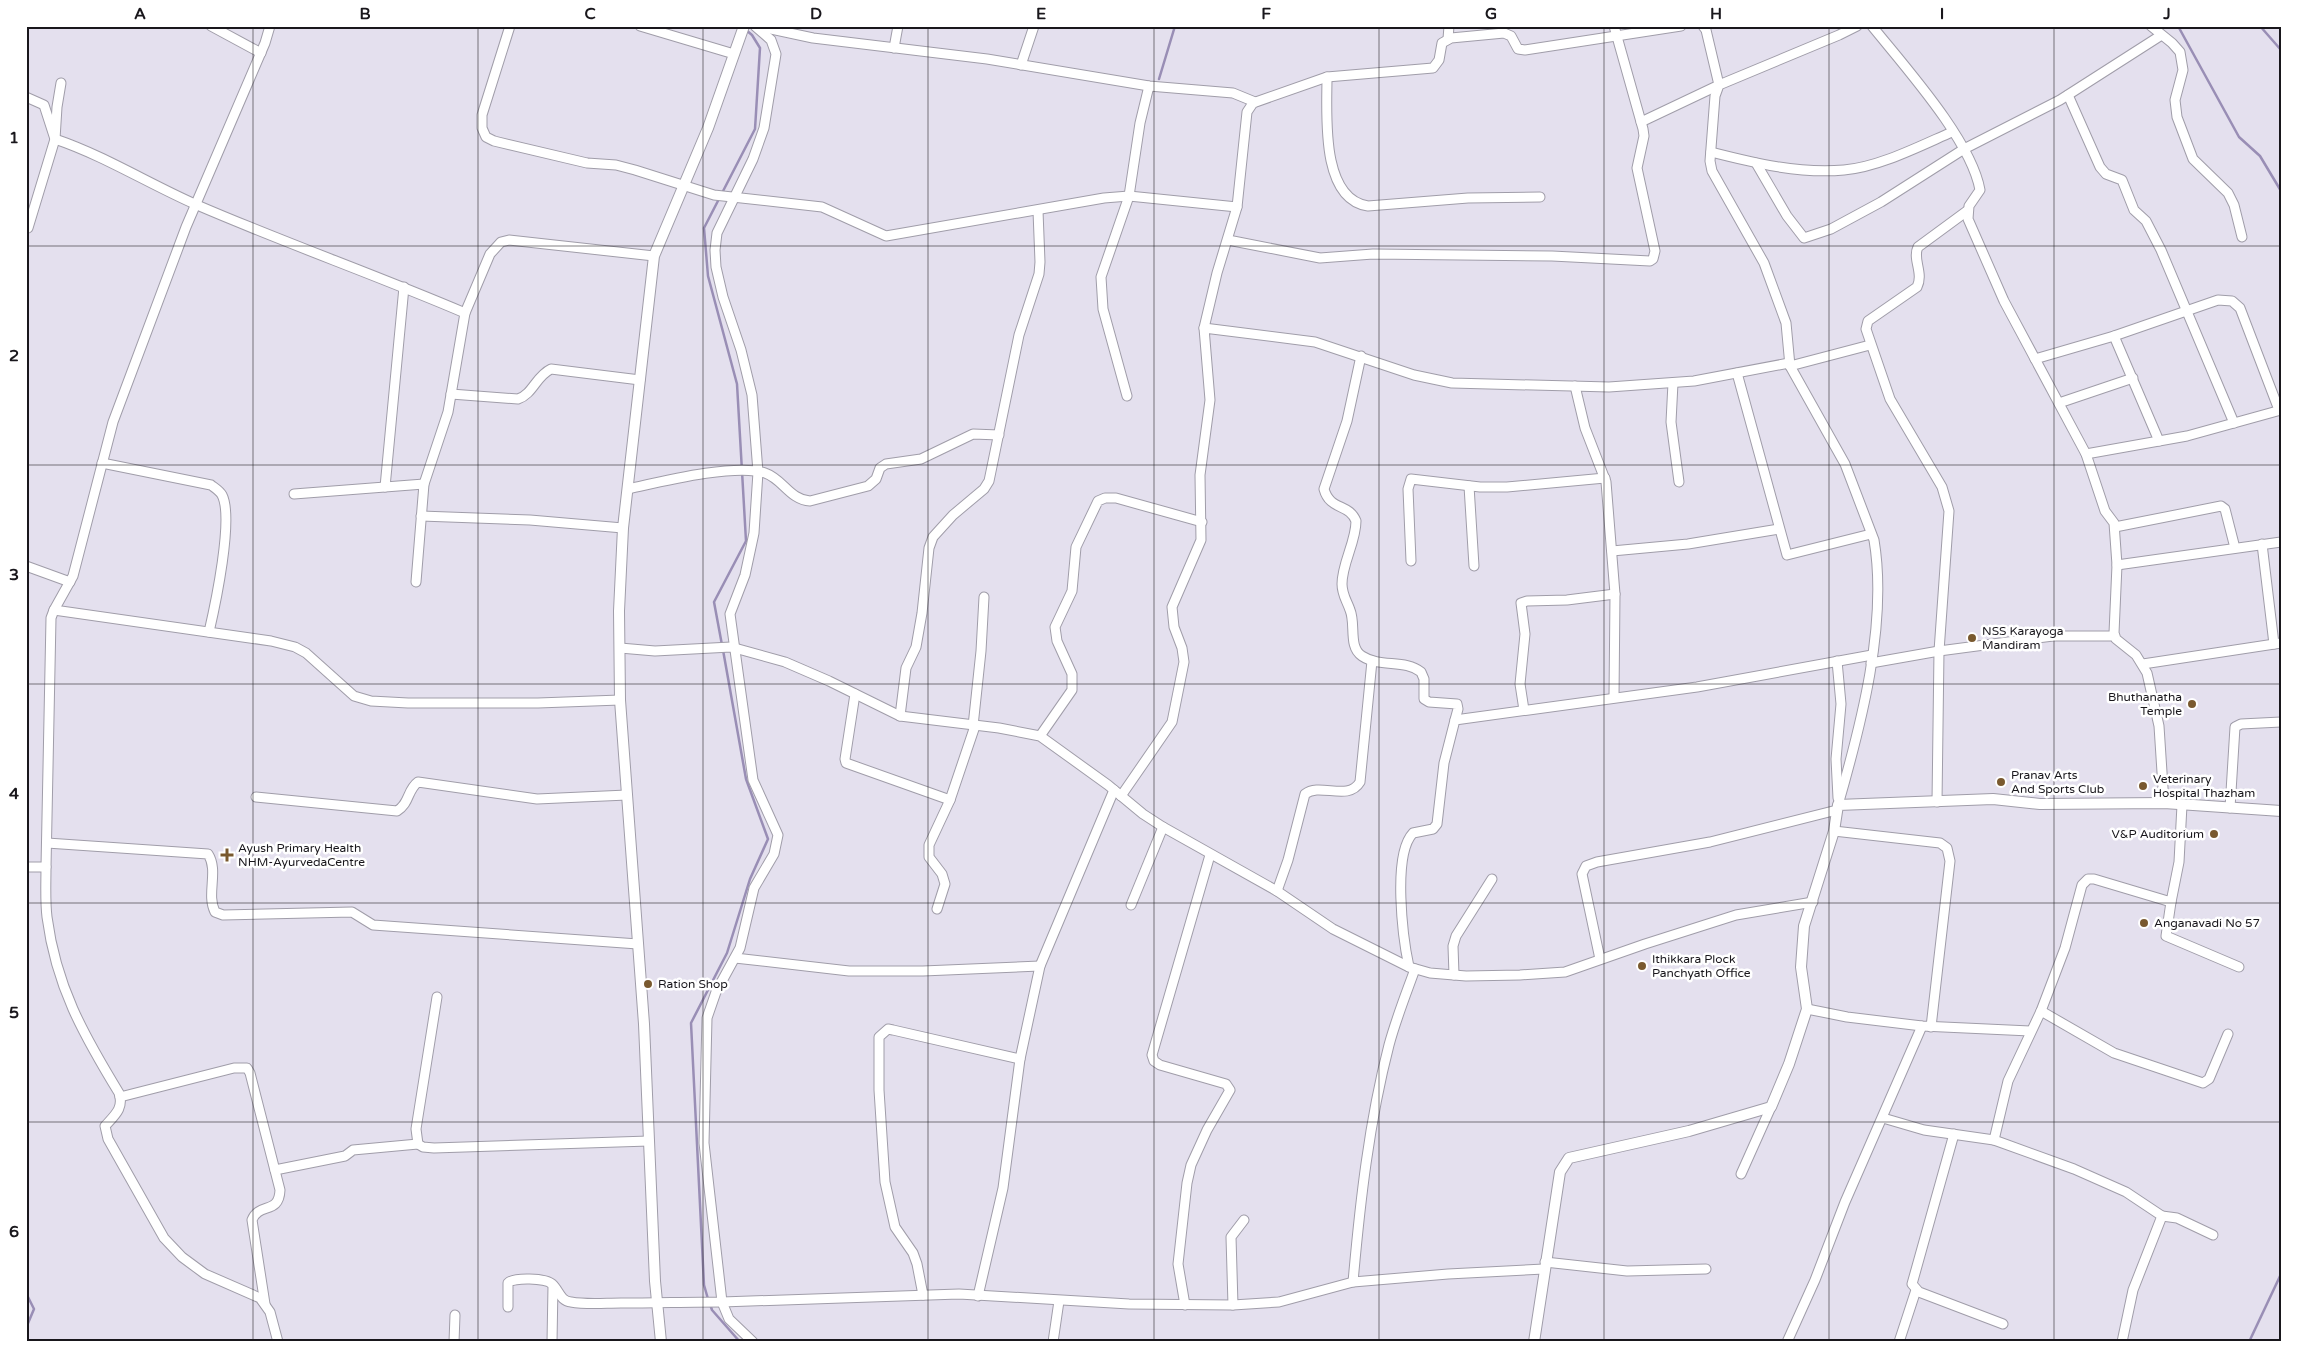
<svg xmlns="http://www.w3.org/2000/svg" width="2307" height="1368" viewBox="0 0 2307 1368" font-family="'Varela Round',sans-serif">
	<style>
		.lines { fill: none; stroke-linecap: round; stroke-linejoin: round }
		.stream { stroke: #998eb5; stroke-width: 2.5 }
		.minor-casing { stroke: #a09da9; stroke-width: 11 }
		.tertiary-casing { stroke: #a09da9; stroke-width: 12 }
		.minor { stroke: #fff; stroke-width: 9 }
		.tertiary { stroke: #fff; stroke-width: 10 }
		.grid { fill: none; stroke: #19171c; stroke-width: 1; stroke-opacity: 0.55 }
		.poi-dot { fill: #79592f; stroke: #fff; stroke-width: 2 }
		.labels { text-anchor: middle; stroke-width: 5; stroke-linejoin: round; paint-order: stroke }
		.poi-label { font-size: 12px; fill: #19171c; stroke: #fff; text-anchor: start }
		.neatline { fill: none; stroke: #19171c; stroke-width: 2 }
		.grid-label { font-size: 16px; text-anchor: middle; font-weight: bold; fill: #19171c }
	</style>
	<rect width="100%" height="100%" fill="#e4e0ee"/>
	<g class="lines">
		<g class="stream">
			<path d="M 2178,26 L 2239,137 L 2260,156 L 2281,191"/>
			<path d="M 2260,26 L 2281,50"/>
			<path d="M 1159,79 L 1175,26"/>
			<path d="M 722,645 L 714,602 L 746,541 L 737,384 L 708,276 L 704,228 L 755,129 L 760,48 L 752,35 L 746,30"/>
			<path d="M 26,1293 L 34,1309 L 26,1328"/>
			<path d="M 708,1299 L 704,1285 L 691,1023 L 727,953 L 750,879 L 768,839 L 746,779 L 723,650"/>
			<path d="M 710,1304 L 712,1310 L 740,1342"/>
			<path d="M 2249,1342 L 2281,1274"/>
		</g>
		<defs>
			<g id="minor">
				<path d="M 211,26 L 261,53"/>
				<path d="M 510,26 L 482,115 L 482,128 L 486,137 L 494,141 L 587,163 L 616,165 L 635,170 L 714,195 L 822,207 L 886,236 L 1104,198 L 1129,196 L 1237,207"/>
				<path d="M 640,26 L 734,54"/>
				<path d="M 757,26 L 813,38 L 987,59 L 1149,86 L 1233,93 L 1255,102"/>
				<path d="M 1872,26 C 1905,67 1971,140 1980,190 L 1969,206 L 1968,219 L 2004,301 L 2086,454 L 2105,511 L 2114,523 L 2117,565 L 2114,633 L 2116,639 L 2136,655 L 2147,673 L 2159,726 L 2164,803"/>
				<path d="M 2151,26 L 2172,43 L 2180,52 L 2183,70 L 2175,100 L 2177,117 L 2193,159 L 2228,193 L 2234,205 L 2242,237"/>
				<path d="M 1448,39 L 1449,26"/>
				<path d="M 894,48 L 898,26"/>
				<path d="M 1021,65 L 1034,26"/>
				<path d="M 1327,77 C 1327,113 1320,199 1368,206 L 1468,198 L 1540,197"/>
				<path d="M 2068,95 L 2100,167 L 2106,174 L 2122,180 L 2134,210 L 2146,221 L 2161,250 L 2234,423"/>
				<path d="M 26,97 L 44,105 L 55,139 C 105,156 149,184 197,205 C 285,243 376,275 465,313"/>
				<path d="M 1641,122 L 1719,85 L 1706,30 L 1703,26"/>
				<path d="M 1711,152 C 1754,163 1799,174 1844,170 C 1879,167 1920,146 1952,132"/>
				<path d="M 1756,163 L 1787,216 L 1804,238 L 1831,229 L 1881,202 L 1964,149 L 2060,100 L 2160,36"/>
				<path d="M 28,228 L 55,139 L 57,107 L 61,83"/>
				<path d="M 1228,240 L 1320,258 L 1373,254 L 1552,256 L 1650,261 L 1653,259 L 1655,251 L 1637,168 L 1644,136 L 1643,129 L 1614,26"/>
				<path d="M 1204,328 L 1217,273 L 1237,207 L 1247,112 L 1253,103 L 1327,77 L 1433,68 L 1439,60 L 1442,43 L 1451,38 L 1504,33 L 1511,36 L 1518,49 L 1525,50 L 1681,26"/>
				<path d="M 2114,336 L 2159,441"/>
				<path d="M 1361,356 L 1347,421 L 1324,489 C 1330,511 1349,503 1356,521 C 1356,542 1342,563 1342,584 C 1342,595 1347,601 1350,610 C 1356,624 1348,647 1362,656 C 1380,668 1405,659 1421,672 L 1424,679 L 1424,699 L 1429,702 L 1457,704 L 1458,709 L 1455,720"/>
				<path d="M 2035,359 L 2114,336 L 2218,300 L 2232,301 L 2240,308 L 2279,410"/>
				<path d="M 1790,366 L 1870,345"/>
				<path d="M 1737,373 L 1787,555 L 1871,534"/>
				<path d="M 1673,383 L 1671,422 L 1679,482"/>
				<path d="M 1575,386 L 1585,428 L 1606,482 L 1615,594 L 1614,697"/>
				<path d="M 451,394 L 518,399 C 533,394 536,376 551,369 L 640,380"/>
				<path d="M 1127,396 L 1103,309 L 1101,277 L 1129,196 L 1140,123 L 1149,86"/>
				<path d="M 2059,403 L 2133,378"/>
				<path d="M 2086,454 L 2187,436 L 2281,410"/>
				<path d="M 102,463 L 211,485 C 215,488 220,491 222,495 C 234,518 215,606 209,632"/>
				<path d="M 1469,486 L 1474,566"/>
				<path d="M 385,487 L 404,287"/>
				<path d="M 628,489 C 660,482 735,463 765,473 C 783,479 790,500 810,501 L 868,486 L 876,479 L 880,468 L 886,464 L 921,459 L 973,434 L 999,435"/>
				<path d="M 294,494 L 424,484"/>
				<path d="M 421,516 L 530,520 L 623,528"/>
				<path d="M 2115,527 L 2221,506 L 2225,509 L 2235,548"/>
				<path d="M 2262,544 L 2274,644"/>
				<path d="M 1612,551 L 1688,544 L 1779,529"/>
				<path d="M 1411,561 L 1408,489 L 1411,479 L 1480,487 L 1507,487 L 1605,478"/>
				<path d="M 2117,565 L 2281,542"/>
				<path d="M 26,566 L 70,582"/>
				<path d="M 416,582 L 424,484 L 448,412 L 465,313 L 490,254 L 501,242 L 509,240 L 654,256"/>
				<path d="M 54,610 L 271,641 L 295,647 L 306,653 L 354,696 L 371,701 L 408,703 L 538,703 L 620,700"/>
				<path d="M 620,648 L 655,651 L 731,647 L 785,662 L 829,681 L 900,716 L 999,728 L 1040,736 L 1108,785 L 1143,814 L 1163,827 L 1277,891 L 1333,929 L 1409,967 L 1430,973 L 1466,976 L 1520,975 L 1565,972 L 1645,944 L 1736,915 L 1813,902"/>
				<path d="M 1837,661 L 1841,704 L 1836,759 L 1838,798"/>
				<path d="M 1871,663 L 1939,651 L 2053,636 L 2114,636"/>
				<path d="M 2143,664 L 2281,643"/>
				<path d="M 855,694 L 845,759 L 846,763 L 950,800"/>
				<path d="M 1524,710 L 1520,684 L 1525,634 L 1521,603 L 1527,601 L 1567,600 L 1615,594"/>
				<path d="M 900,716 L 906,668 L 916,647 L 922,613 L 929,548 L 933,537 L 953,515 L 984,489 L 989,481 L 1019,335 L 1039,274 L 1040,262 L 1038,211"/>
				<path d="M 973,726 L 981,651 L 984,597"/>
				<path d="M 1040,736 L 1072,690 L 1072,674 L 1057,641 L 1055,627 L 1072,591 L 1076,547 L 1098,501 L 1105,498 L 1116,498 L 1202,522"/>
				<path d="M 1121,796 L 1172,722 L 1184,662 L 1182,648 L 1174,627 L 1172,607 L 1201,540 L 1200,475 L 1210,400 L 1204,328 L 1315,342 L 1414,375 L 1452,383 L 1609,387 L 1694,381 L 1789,363"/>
				<path d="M 256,797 L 397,811 C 410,803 407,790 418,782 L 537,799 L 627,795"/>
				<path d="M 1937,802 L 1939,651 L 1949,511 L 1942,487 L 1890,399 L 1866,329 L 1868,321 L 1917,287 C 1924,273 1912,259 1918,247 L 1967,211"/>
				<path d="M 1838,805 C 1861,725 1888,623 1874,540 L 1845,464 L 1790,366 L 1786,323 L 1764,263 L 1712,171 L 1710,161 L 1715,96 L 1719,85 L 1839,35 L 1857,26"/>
				<path d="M 2230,808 L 2235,727 L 2241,724 L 2281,722"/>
				<path d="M 1834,831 L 1940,843 L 1947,848 L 1950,861 L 1931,1027"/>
				<path d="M 47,843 L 208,854 C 219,871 206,894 215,912 L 223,915 L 352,912 L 373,925 L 638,944"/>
				<path d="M 26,867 L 46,867 C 46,883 45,901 47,917 C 56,986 83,1034 119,1093 C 124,1108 115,1115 105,1126 L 108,1139 L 164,1238 L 182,1257 L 205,1274 L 260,1298 L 270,1312 L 278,1342"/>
				<path d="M 46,867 L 51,618 L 54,610 L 73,576 L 113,422 L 186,227 L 265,43 L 270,26"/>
				<path d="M 1277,891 L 1288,860 L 1305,794 C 1320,782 1348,802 1360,782 L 1372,661"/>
				<path d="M 2171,902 L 2166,936 L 2239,967"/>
				<path d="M 1131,905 L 1163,827"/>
				<path d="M 937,909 L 945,884 L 942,874 L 929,857 L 929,845 L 950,800 L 975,726"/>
				<path d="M 735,958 L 849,971 L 923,971 L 1040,966"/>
				<path d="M 1600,959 L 1582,874 L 1586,866 L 1597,862 L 1710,842 L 1837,810"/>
				<path d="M 1409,967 C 1403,939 1392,855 1413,833 L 1433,829 L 1437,824 L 1444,763 L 1455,720 L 1697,687 L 1872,655"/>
				<path d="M 1454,975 L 1453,946 L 1456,936 L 1492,879"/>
				<path d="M 437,997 L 416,1129 L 418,1144 L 423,1147 L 434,1148 L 649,1141"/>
				<path d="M 1807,1009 L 1847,1017 L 1922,1026 L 2030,1031"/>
				<path d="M 2041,1011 L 2114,1053 L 2203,1083 L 2209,1079 L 2228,1034"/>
				<path d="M 120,1097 L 234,1068 L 247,1068 L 250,1073 L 280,1190 C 279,1215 259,1202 252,1220 L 265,1304"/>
				<path d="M 1883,1118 L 1924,1130 L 1994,1140"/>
				<path d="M 1954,1134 L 1912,1284 L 1919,1292 L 2003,1324"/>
				<path d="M 275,1170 L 345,1156 L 353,1150 L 418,1144"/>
				<path d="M 1741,1174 L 1771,1107"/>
				<path d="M 2162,1216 L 2177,1218 L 2213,1235"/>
				<path d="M 1545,1262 L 1627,1271 L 1706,1269"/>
				<path d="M 1353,1282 C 1360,1203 1369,1122 1389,1045 C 1396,1019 1406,994 1415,969"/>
				<path d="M 923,1295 L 917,1264 L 913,1253 L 895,1227 L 885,1182 L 879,1090 L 879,1037 L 888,1029 L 893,1030 L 1020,1059"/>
				<path d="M 978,1296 L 1003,1188 L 1020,1059 L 1040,966 L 1114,790"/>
				<path d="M 1185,1305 L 1178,1264 L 1187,1183 L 1191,1165 L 1207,1130 L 1230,1090 L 1226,1084 L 1160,1065 L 1154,1061 L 1152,1055 L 1210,855"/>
				<path d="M 1233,1305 L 1231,1237 L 1244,1220"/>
				<path d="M 508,1307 L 508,1283 C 513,1277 546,1278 552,1284 C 559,1290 560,1301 571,1302 C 587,1305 605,1303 621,1303 C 655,1303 688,1302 722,1302 L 959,1294 L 1129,1304 L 1233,1305 L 1279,1302 L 1353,1282 L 1448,1274 L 1544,1269"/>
				<path d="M 454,1342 L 455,1315"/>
				<path d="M 552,1342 L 553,1286"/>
				<path d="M 753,1342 L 729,1319 L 722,1302 L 704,1143 L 707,1018 L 716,992 L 740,948 L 754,888 L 774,854 L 778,835 L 753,780 L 730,614 L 745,575 L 754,533 L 758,472 L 752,395 L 741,350 L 723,297 L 716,267 L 715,250 L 717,233 L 753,159 L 764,128 L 776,54 L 771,40 L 755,26"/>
				<path d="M 1053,1342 L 1059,1301"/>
				<path d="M 1787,1342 L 1815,1280 L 1845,1202 L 1922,1026"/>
				<path d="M 1899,1342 L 1916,1290"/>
				<path d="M 2122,1342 L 2133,1290 L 2162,1216 L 2126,1192 L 2074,1169 L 1994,1140 L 2008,1081 L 2041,1011 L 2065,948 L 2082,885 L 2088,879 L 2094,879 L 2171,902 L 2179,862 L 2182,805"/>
			</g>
			<g id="tertiary">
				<path d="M 661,1342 L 655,1281 L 644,1024 L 620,700 L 619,611 L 623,528 L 654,256 L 708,128 L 744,26"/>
				<path d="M 1534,1342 L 1560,1172 L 1569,1158 L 1689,1131 L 1771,1107 L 1789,1064 L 1807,1009 L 1801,967 L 1804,926 L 1834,831 L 1838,805 L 1993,799 L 2040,804 L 2164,803 L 2281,811"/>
			</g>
		</defs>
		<use href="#minor" class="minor-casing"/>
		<use href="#tertiary" class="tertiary-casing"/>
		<use href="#minor" class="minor"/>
		<use href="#tertiary" class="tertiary"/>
	</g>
	<path class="grid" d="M 253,26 L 253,1342M 478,26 L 478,1342M 703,26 L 703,1342M 928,26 L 928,1342M 1154,26 L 1154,1342M 1379,26 L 1379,1342M 1604,26 L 1604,1342M 1829,26 L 1829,1342M 2054,26 L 2054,1342M 26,246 L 2281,246M 26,465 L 2281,465M 26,684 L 2281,684M 26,903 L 2281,903M 26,1122 L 2281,1122"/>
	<g class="poi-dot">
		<circle cx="1972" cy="638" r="5"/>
		<circle cx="2192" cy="704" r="5"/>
		<circle cx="2001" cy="782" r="5"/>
		<circle cx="2143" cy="786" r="5"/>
		<circle cx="2214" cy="834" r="5"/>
		<path d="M224.5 847.5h5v5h5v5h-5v5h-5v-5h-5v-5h5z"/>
		<circle cx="2144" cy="923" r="5"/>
		<circle cx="1642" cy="966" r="5"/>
		<circle cx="648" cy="984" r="5"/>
	</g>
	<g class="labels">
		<g class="poi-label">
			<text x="1982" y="635">NSS Karayoga<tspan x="1982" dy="14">Mandiram</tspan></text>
			<text x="2182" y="701" text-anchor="end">Bhuthanatha<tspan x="2182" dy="14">Temple</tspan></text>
			<text x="2011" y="779">Pranav Arts<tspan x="2011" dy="14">And Sports Club</tspan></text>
			<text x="2153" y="783">Veterinary<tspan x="2153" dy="14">Hospital Thazham</tspan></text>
			<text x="2204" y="838" text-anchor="end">V&amp;P Auditorium</text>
			<text x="238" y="852">Ayush Primary Health<tspan x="238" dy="14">NHM-AyurvedaCentre</tspan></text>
			<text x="2154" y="927">Anganavadi No 57</text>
			<text x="1652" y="963">Ithikkara Plock<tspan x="1652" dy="14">Panchyath Office</tspan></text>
			<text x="658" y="988">Ration Shop</text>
		</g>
	</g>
	<rect width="2307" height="1368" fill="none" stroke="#ffffff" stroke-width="55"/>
	<rect x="28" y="28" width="2252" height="1312" class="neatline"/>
	<g class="grid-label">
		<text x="140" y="19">A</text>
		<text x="365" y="19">B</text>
		<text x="590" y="19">C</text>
		<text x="816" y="19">D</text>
		<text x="1041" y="19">E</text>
		<text x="1266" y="19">F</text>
		<text x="1491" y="19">G</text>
		<text x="1716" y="19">H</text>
		<text x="1942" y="19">I</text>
		<text x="2167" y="19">J</text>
		<text x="14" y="143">1</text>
		<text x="14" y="361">2</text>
		<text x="14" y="580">3</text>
		<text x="14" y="799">4</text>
		<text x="14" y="1018">5</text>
		<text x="14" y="1237">6</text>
	</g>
</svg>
